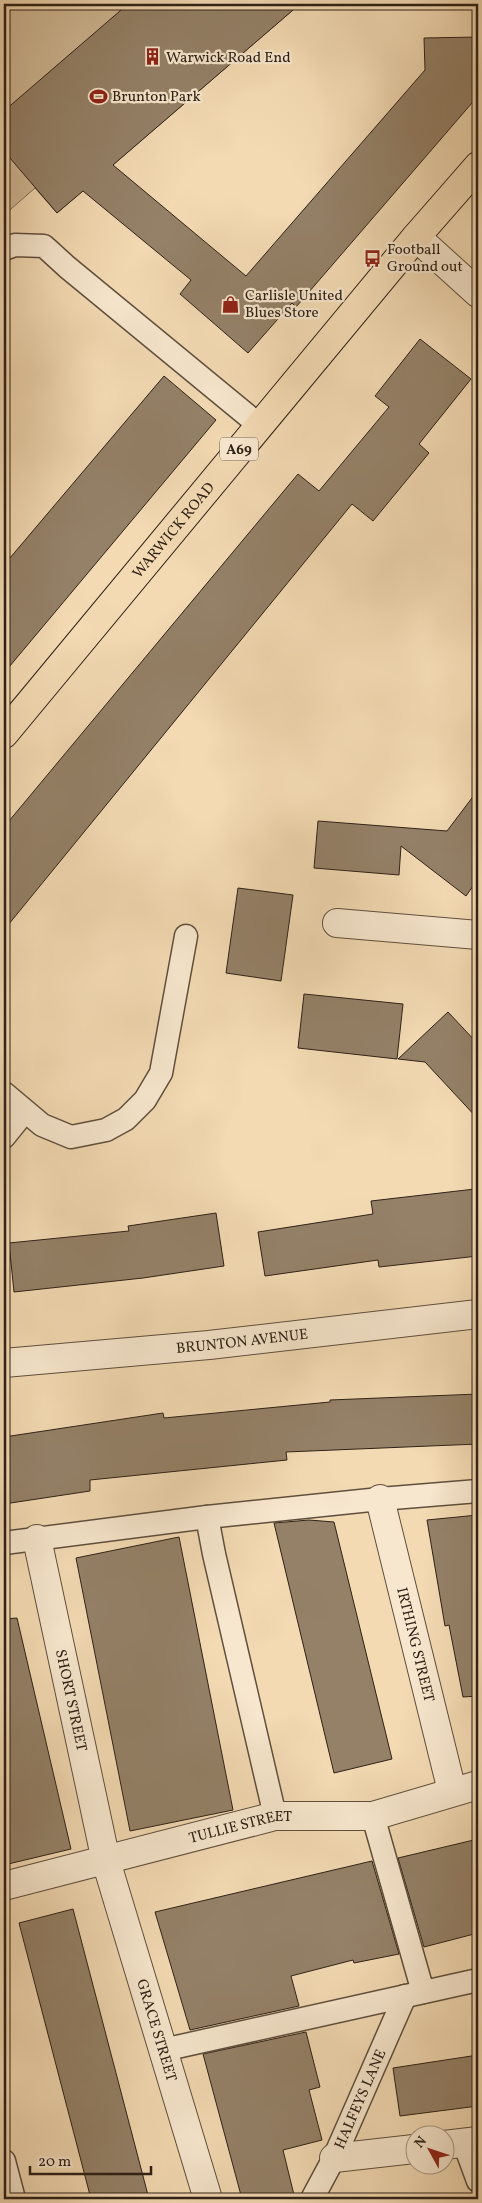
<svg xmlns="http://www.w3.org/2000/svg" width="482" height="2203" viewBox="0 0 482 2203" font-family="Vollkorn,serif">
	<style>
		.green { fill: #d2bb98; stroke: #806e58 }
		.building { fill: #948168; stroke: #2e2117 }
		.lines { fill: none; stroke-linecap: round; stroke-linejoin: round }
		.lane-casing { stroke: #5f4f3e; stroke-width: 25 }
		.street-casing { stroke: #5f4f3e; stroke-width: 30 }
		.primary-casing { stroke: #2e2117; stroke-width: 30 }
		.lane { stroke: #f7e7ce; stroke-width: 22 }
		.street { stroke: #f7e7ce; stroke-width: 28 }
		.primary { stroke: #f3dab3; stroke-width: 28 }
		.labels { text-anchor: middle; stroke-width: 4.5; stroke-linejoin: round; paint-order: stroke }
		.shield { fill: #f7e7ce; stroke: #6a5c4e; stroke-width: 1 }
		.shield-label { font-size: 14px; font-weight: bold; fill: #2e2117 }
		.poi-label { font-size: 15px; fill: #2e2117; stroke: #f7e7ce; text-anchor: start }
		.street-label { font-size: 15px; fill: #2e2117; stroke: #f7e7ce }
	</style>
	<rect width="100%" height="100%" fill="#f3dab3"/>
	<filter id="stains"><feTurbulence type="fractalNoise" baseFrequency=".004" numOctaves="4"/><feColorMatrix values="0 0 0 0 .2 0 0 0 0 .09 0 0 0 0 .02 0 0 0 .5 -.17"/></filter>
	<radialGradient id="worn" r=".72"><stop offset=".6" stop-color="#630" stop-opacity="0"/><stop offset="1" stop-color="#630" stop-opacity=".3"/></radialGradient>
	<path class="green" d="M 4,4 L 300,4 L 57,213 L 35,188 L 4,215 Z"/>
	<g class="building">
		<path d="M 128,4 L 300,4 L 113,165 L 246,276 L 425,70 L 424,38 L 478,37 L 478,96 L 296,307 L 292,303 L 248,353 L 180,294 L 191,280 L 83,191 L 57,213 L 4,151 L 4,111 Z"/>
		<path d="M 420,339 L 471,379 L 419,444 L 429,453 L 373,521 L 352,504 L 4,930 L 4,827 L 298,474 L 319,491 L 389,407 L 375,396 Z"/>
		<path d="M 164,376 L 216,420 L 4,673 L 4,565 Z"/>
		<path d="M 478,790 L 478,879 L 466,896 L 401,846 L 399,875 L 314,868 L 318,821 L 447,831 Z"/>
		<path d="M 238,888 L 293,895 L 281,981 L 226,973 Z"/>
		<path d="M 304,994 L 403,1004 L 397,1059 L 298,1048 Z"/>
		<path d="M 448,1012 L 478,1044 L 478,1119 L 425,1062 L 398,1059 Z"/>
		<path d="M 475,1189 L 478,1218 L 478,1256 L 379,1267 L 378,1260 L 265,1276 L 258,1232 L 373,1214 L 371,1201 Z"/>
		<path d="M 216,1213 L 224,1266 L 143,1278 L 14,1292 L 9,1243 L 129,1231 L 128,1226 Z"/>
		<path d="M 478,1394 L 478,1444 L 286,1452 L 287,1460 L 90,1480 L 90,1491 L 4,1504 L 4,1437 L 163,1413 L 164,1418 L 330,1402 L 330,1400 Z"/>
		<path d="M 478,1515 L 478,1696 L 463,1697 L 449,1625 L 445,1626 L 427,1520 Z"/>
		<path d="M 309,1520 L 334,1522 L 392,1759 L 334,1773 L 274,1523 Z"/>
		<path d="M 179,1537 L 233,1810 L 130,1831 L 76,1558 Z"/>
		<path d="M 17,1618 L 71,1849 L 4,1865 L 4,1619 Z"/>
		<path d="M 478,1839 L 478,1933 L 424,1947 L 398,1858 Z"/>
		<path d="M 372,1861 L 399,1954 L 354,1963 L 353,1960 L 291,1976 L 299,2006 L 190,2030 L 155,1912 Z"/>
		<path d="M 73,1909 L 149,2199 L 91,2199 L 19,1923 Z"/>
		<path d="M 306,2032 L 320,2087 L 309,2090 L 322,2140 L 283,2150 L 295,2199 L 242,2199 L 203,2054 Z"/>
		<path d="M 478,2055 L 478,2106 L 400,2116 L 393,2068 Z"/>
	</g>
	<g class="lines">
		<defs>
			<g id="lane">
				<path d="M 4,249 L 15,245 L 44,246 L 67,267 L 259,425"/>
				<path d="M 4,1093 L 42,1125 L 71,1137 L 106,1130 L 126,1119 L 145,1100 L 161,1073 L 186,936"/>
				<path d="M 4,1137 L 25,1111"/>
				<path d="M 207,1517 L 214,1554 L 275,1816"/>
				<path d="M 4,1543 L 207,1517 L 380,1499 L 478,1491"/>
				<path d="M 373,1816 L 423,1992"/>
				<path d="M 163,2050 L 478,1980"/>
				<path d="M 464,2143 L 478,2181"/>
				<path d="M 4,2161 L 14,2199"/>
				<path id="s1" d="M 312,2199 L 334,2158 L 405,1996"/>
			</g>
			<g id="street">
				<path d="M 416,237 L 478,293"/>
				<path d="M 337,923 L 478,935"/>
				<path id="s2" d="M 4,1363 L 209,1345 L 478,1314"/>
				<path id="s3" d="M 380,1499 L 452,1791"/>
				<path id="s4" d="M 37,1539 L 106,1861 L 208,2199"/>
				<path id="s5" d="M 4,1886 L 275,1816 L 373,1816 L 478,1785"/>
				<path d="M 444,2145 L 478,2141"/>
				<path d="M 334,2158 L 414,2149"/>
			</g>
			<g id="primary">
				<path id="s6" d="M 4,734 L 416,237 L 478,166"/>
			</g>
		</defs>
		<use href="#lane" class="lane-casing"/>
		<use href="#street" class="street-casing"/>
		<use href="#primary" class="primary-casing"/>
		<use href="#lane" class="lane"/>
		<use href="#street" class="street"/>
		<use href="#primary" class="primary"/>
	</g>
	<defs>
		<symbol id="building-bare" viewBox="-9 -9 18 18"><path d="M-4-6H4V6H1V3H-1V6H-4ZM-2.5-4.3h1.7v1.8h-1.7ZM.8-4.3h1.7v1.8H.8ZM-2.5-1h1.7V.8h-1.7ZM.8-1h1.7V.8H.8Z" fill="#8f2418" stroke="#f7e7ce" stroke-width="2.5" paint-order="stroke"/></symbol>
		<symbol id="stadium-bare" viewBox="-9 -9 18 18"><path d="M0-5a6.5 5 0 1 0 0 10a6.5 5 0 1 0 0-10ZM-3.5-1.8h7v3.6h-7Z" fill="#8f2418" stroke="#f7e7ce" stroke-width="2.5" paint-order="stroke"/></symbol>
		<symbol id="bus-bare" viewBox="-9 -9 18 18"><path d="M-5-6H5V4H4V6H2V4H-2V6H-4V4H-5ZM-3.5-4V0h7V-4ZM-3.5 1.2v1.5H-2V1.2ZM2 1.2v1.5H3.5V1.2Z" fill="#8f2418" stroke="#f7e7ce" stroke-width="2.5" paint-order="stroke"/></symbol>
		<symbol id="shop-bare" viewBox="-9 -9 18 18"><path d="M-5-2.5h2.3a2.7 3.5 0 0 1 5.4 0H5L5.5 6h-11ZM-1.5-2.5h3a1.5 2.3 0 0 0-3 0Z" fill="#8f2418" stroke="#f7e7ce" stroke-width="2.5" paint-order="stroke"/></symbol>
	</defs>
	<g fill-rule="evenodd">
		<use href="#building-bare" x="140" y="44" width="25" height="25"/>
		<use href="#stadium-bare" x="86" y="84" width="25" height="25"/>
		<use href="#bus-bare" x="360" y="246" width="25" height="25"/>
		<use href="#shop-bare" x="218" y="292" width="25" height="25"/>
	</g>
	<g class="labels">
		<rect class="shield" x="220" y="437.5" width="38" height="23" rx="4"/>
		<g class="shield-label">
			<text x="239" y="454">A69</text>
		</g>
		<g class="poi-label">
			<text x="166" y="62">Warwick Road End</text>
			<text x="112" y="101">Brunton Park</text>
			<text x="387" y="254">Football<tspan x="387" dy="17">Ground out</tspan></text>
			<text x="245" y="300">Carlisle United<tspan x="245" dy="17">Blues Store</tspan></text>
		</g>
		<g class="street-label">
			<text dy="5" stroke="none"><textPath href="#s6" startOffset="265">WARWICK ROAD</textPath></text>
			<text dy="5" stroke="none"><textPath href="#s2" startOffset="239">BRUNTON AVENUE</textPath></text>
			<text dy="5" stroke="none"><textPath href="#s3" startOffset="150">IRTHING STREET</textPath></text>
			<text dy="5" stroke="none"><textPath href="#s4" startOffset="165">SHORT STREET</textPath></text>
			<text dy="5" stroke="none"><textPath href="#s5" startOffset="244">TULLIE STREET</textPath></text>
			<text dy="5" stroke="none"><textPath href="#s4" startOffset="506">GRACE STREET</textPath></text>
			<text dy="5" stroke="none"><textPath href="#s1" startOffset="111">HALFEYS LANE</textPath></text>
		</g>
	</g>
	<rect width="482" height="2203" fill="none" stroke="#f3dab3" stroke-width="20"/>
	<rect x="5" y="5" width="472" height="2193" fill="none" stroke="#2e2117" stroke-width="2.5"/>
	<rect x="10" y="10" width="462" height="2183" fill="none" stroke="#2e2117"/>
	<g transform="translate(430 2150) rotate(310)"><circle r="24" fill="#f7e7ce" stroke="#a79885"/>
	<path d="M0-4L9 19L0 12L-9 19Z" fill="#8f2418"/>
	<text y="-8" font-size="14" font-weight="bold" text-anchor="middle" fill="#2e2117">N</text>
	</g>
	<path d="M30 2166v8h121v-8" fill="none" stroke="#2e2117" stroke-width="2.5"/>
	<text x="38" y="2166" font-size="15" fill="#2e2117" stroke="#f7e7ce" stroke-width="4" paint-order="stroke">20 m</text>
	<rect width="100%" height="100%" filter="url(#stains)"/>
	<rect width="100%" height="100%" fill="url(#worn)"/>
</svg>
